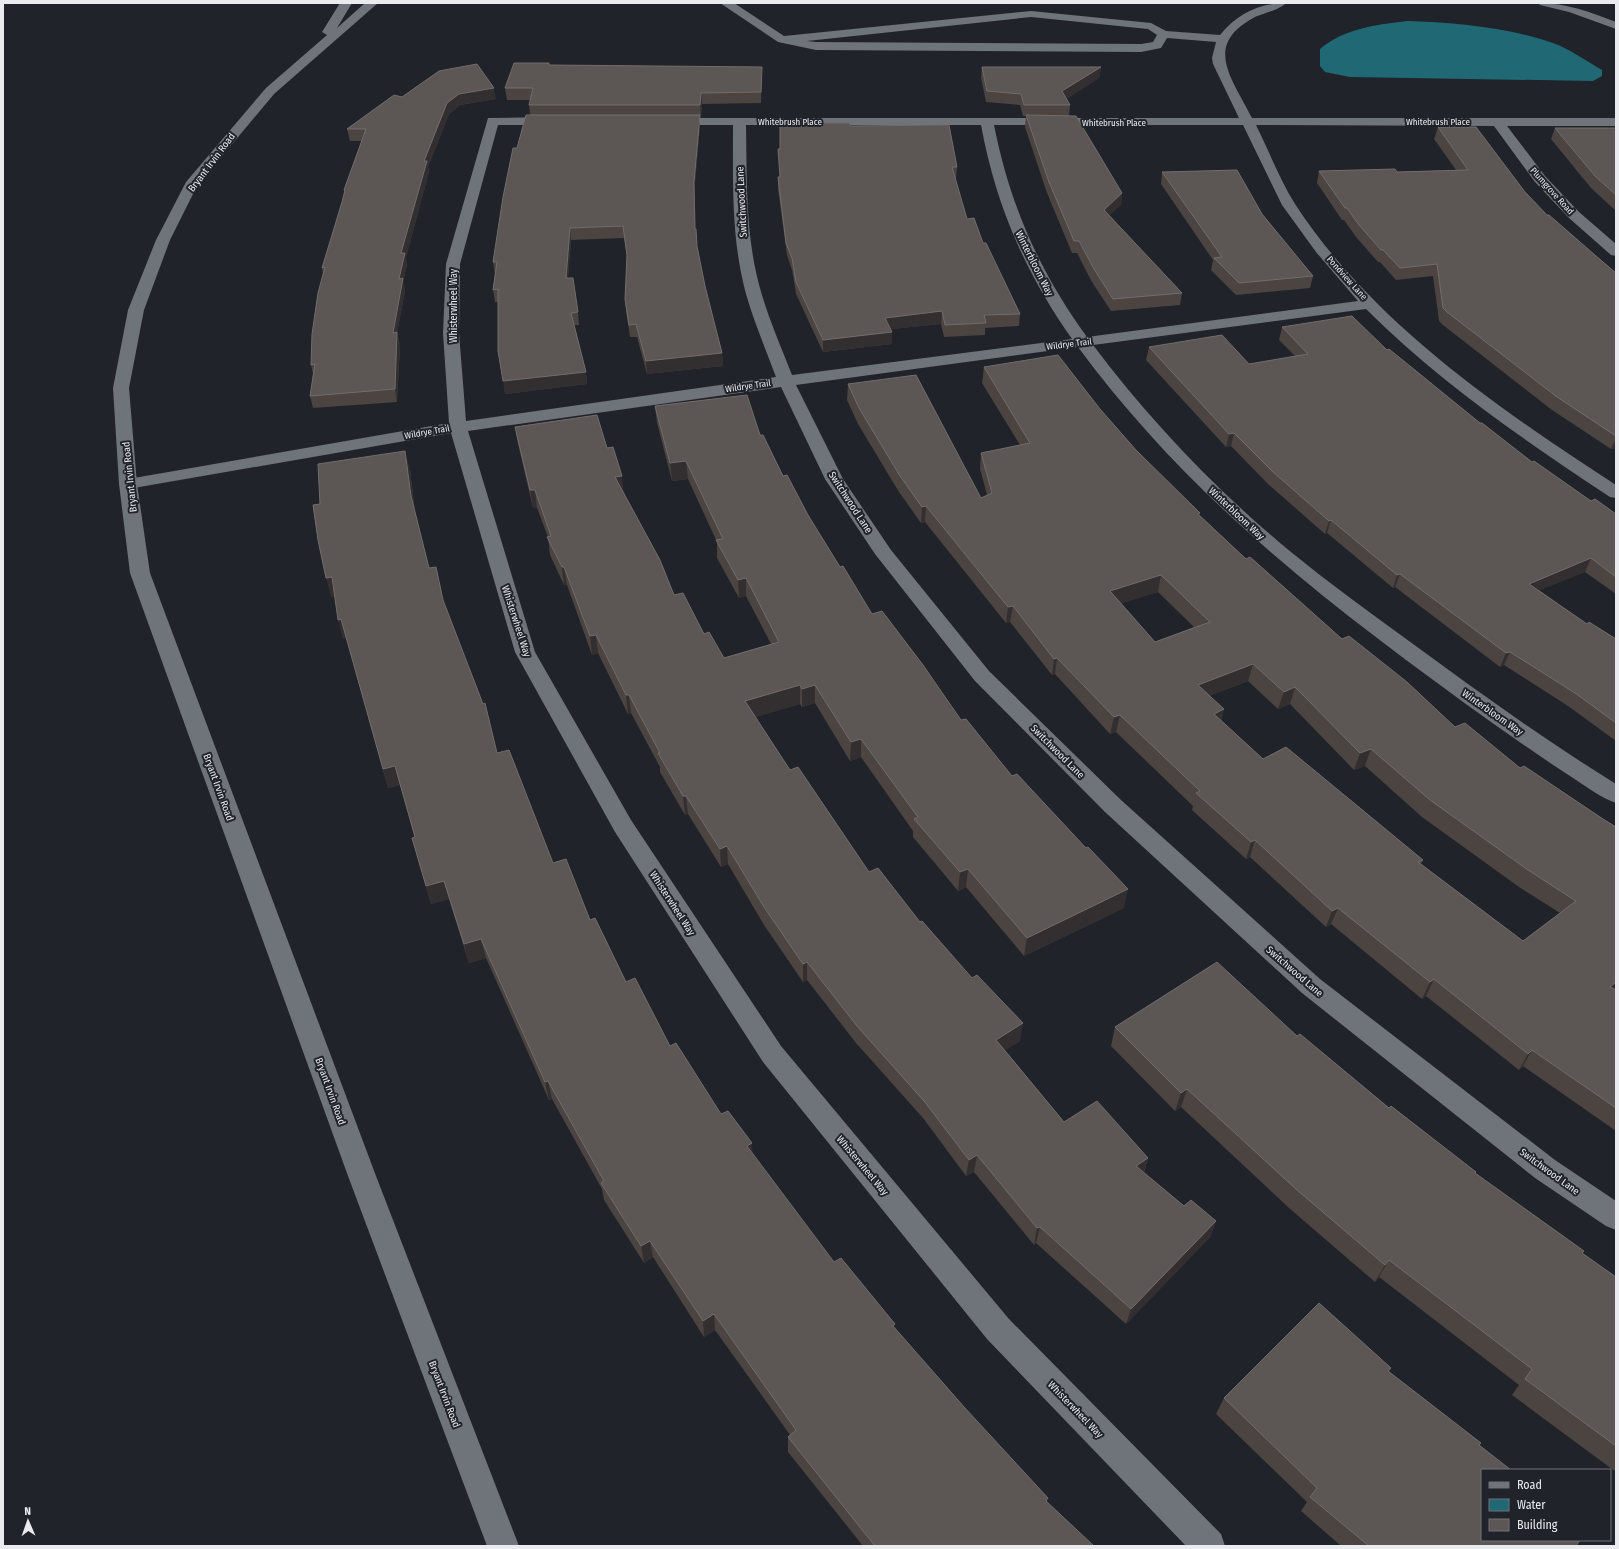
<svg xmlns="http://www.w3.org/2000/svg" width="1619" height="1549" viewBox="0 0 1619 1549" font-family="'Fira Sans Condensed',sans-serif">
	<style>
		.water { fill: #206873 }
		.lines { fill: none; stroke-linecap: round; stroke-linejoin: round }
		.minor { fill: #6f737a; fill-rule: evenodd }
		.tertiary { fill: #6f737a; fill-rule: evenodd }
		.wall { fill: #4b4441; fill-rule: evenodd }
		.shaded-wall { fill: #332f30 }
		.building { fill: #5c5654; stroke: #726d6c; fill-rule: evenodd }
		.labels { text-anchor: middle; stroke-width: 4; stroke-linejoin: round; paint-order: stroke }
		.far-street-label { font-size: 9px; fill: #e9ebef; stroke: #202329 }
		.street-label { font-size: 10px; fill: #e9ebef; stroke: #202329 }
	</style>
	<rect width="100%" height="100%" fill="#202329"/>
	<path class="water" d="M 1407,21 C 1451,22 1512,28 1553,43 C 1570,49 1586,61 1602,70 L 1602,76 L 1593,81 L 1350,77 L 1325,72 L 1320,66 L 1320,49 C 1345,28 1376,25 1407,21 Z"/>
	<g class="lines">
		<g class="minor">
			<path d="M 720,3 L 734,3 L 784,36 L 1031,11 L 1151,23 L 1166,31 L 1220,35 C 1237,14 1259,3 1286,3 C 1281,9 1262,14 1255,17 C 1202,45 1232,78 1252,118 L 1616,118 L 1616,126 L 1507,126 L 1545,176 L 1579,212 L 1616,244 L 1616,256 L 1611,255 L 1569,218 L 1535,182 L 1494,126 L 1256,125 C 1269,151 1280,180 1295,204 C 1372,322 1499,409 1616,485 L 1616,498 L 1610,497 C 1524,440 1439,382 1366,309 L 1093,345 C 1151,422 1217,491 1291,552 C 1329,583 1369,612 1409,641 C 1477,691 1545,740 1616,784 L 1616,803 C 1601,798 1587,787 1573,778 C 1545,760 1518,741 1491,722 C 1336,610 1193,503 1078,347 L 796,385 L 843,479 L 891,550 L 989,671 L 1121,800 L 1320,979 L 1555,1160 L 1616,1201 L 1616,1230 L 1606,1226 L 1535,1178 L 1302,993 L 1105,812 L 975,681 L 875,554 L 825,479 L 781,387 L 468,431 L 535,652 L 631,820 L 781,1046 L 1009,1319 L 1221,1534 L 1225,1546 L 1186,1546 L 987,1339 L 763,1062 L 615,832 L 515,652 L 451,433 L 128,489 L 122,488 L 119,484 L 122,480 L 128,479 L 449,423 L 443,333 L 446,264 L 488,118 L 555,117 L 561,121 L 555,125 L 498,125 L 460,264 L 459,333 L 466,421 L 776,377 C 766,350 754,322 746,294 C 731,239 733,182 733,125 L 669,125 L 664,124 L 663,121 L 664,118 L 1239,118 L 1213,64 L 1212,58 L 1216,42 L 1167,38 L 1161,48 L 1141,52 L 816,50 L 778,42 ZM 1031,17 L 1148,29 L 1157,35 L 1153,42 L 1141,44 L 816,42 L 807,41 ZM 746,125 L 981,125 C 996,206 1025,272 1072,339 L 792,375 C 782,349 770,322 762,295 C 745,240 747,182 746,125 ZM 994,125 L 1243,125 L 1282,205 L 1316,252 L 1358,301 L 1087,337 C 1039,271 1010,205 994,125 Z"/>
			<path d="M 1538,3 C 1568,3 1589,12 1616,22 L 1616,29 L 1569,12 L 1540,5 Z"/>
		</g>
		<path class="tertiary" d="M 340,3 L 352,3 L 337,28 L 365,3 L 378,3 L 274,94 L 197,186 L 170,240 L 144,310 L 129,388 L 137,484 L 150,573 L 376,1176 L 519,1546 L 487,1546 L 348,1176 L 130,573 L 119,484 L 113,388 L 128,310 L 156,240 L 186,182 L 266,88 L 327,35 L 322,32 Z"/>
	</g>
	<g class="wall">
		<path d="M 550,65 L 762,67 L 761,103 L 702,104 L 701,116 L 700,116 L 700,126 L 694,194 L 695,229 L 697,248 L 705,286 L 722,353 L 723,366 L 647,374 L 637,337 L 630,337 L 626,311 L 625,299 L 627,257 L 624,238 L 571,240 L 568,278 L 578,312 L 579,325 L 574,325 L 586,372 L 587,384 L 505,394 L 498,302 L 495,302 L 493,290 L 495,274 L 493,262 L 517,148 L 530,115 L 529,105 L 530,100 L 507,100 L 505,88 Z"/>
		<path d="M 982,67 L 1101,67 L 1099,78 L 1066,99 L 1070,105 L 1069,116 L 1122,193 L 1121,205 L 1109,215 L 1182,293 L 1180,305 L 1111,311 L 1092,282 L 1077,253 L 1072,253 L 1047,193 L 1025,127 L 1026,116 L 1023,116 L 1020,105 L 986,102 L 981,78 Z"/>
		<path d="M 402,97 L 496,99 L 460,105 L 449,114 L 428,167 L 429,172 L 406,257 L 407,265 L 403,282 L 405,291 L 397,333 L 400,345 L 397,402 L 313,408 L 310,396 L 313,374 L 311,365 L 323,273 L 322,268 L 345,193 L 344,190 L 362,141 L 350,141 L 347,129 Z"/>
		<path d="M 850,126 L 957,167 L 956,179 L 955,179 L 967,219 L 983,243 L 1020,314 L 1019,326 L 985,328 L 985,335 L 944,337 L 941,324 L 891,329 L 892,344 L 823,352 L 796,294 L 792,270 L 787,255 L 778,189 L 778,177 L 780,177 L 778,149 L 780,149 Z"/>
		<path d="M 1438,127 L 1525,192 L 1547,215 L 1603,262 L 1616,273 L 1616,448 L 1611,449 L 1552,410 L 1443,325 L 1439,321 L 1433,276 L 1396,280 L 1380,262 L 1378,262 L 1356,237 L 1344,220 L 1342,220 L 1317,183 L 1319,171 L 1397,172 L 1456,170 L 1434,139 Z"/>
		<path d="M 1555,128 L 1616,128 L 1616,211 L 1591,188 L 1551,139 Z"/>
		<path d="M 1162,172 L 1262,214 L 1313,276 L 1310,288 L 1236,295 L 1211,270 L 1213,260 L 1161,184 Z"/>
		<path d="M 1282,327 L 1387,350 L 1480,423 L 1532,462 L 1591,501 L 1616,514 L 1616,594 L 1585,572 L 1539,590 L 1587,624 L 1616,639 L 1616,741 L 1568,706 L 1504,665 L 1500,667 L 1395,587 L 1393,588 L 1327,533 L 1325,534 L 1268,484 L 1231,446 L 1226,447 L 1146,360 L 1149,347 L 1249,364 L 1295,356 L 1279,340 Z"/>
		<path d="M 984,367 L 1100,409 L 1136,450 L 1200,516 L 1246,559 L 1342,639 L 1455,727 L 1520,768 L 1616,827 L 1616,1131 L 1523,1066 L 1519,1070 L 1426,996 L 1422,999 L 1331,924 L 1326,927 L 1250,857 L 1246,859 L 1192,810 L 1193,806 L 1116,732 L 1110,734 L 1055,674 L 1052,675 L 1010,622 L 1006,623 L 925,522 L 921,523 L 899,492 L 858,424 L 847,400 L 848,384 L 981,498 L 987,495 L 980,469 L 981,453 L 1020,445 L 982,383 ZM 1158,592 L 1194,627 L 1155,642 L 1121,603 ZM 1248,681 L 1278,709 L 1290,704 L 1354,770 L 1365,766 L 1422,817 L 1519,887 L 1560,913 L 1523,941 L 1421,864 L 1423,860 L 1263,759 L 1221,721 L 1224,709 L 1209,696 Z"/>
		<path d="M 655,406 L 760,435 L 783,476 L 840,567 L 872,614 L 961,720 L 1012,776 L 1124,908 L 1024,956 L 966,887 L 958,891 L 913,837 L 913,831 L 861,757 L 850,761 L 815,703 L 802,707 L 800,704 L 755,717 L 790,770 L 869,872 L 920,922 L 1020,1041 L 1005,1050 L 1064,1122 L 1148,1158 L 1144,1173 L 1184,1206 L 1216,1221 L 1210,1237 L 1126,1324 L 1036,1243 L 1034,1245 L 974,1172 L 966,1176 L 923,1118 L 856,1043 L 807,980 L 803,982 L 764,925 L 728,864 L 721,867 L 688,814 L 685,815 L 660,772 L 660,767 L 631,713 L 628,714 L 598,653 L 592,655 L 567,585 L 564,585 L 550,555 L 548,537 L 537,508 L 533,508 L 518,444 L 515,427 L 607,448 L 624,494 L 674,595 L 724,658 L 771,644 L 746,596 L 739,598 L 717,558 L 717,542 L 688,479 L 672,481 L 657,423 Z"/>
		<path d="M 410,470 L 415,511 L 429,568 L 443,602 L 497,753 L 553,863 L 590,920 L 626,982 L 670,1046 L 721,1114 L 752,1143 L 752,1153 L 834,1262 L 894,1328 L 1047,1502 L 1094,1546 L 863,1546 L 788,1452 L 788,1437 L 790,1435 L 715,1330 L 704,1337 L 653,1257 L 644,1263 L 604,1200 L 602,1189 L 552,1099 L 549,1100 L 486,958 L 469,963 L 449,899 L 431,904 L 412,838 L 415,837 L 400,785 L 388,788 L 346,638 L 343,639 L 335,596 L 331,597 L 320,504 Z"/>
		<path d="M 1115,1027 L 1297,1036 L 1389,1108 L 1475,1174 L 1582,1253 L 1616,1277 L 1616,1472 L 1512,1395 L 1519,1385 L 1379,1277 L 1375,1282 L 1289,1208 L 1181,1107 L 1175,1111 L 1111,1046 Z"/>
		<path d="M 1391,1368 L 1389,1372 L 1479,1445 L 1576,1546 L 1341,1546 L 1301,1511 L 1307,1502 L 1216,1414 L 1224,1398 Z"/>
	</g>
	<g class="shaded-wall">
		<path d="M 762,67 L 762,77 L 761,103 L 761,92 Z"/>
		<path d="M 1101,67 L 1099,78 L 1061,102 L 1062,91 Z"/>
		<path d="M 494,88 L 496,99 L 460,105 L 449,114 L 428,167 L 429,172 L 406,257 L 407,265 L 403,282 L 405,291 L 397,333 L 400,345 L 397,402 L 395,389 L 393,333 L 399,279 L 401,253 L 424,161 L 447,103 L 459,94 Z"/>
		<path d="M 701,93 L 702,104 L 701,116 L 700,105 Z"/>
		<path d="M 700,115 L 700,126 L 694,194 L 696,241 L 694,182 Z"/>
		<path d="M 1122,193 L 1121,205 L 1102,222 L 1104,210 Z"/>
		<path d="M 570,228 L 571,240 L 567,290 L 566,278 Z"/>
		<path d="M 942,311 L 941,324 L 884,330 L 885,318 Z"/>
		<path d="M 892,332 L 892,344 L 823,352 L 823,340 Z"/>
		<path d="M 722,353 L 723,366 L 647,374 L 646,361 Z"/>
		<path d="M 586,372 L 587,384 L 505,394 L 503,381 Z"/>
		<path d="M 1234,433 L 1231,446 L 1226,447 L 1229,434 Z"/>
		<path d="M 1616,438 L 1616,448 L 1611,449 Z"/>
		<path d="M 405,451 L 410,470 L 415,515 L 411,496 Z"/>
		<path d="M 686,461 L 688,479 L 672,481 L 670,463 Z"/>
		<path d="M 622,476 L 624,494 L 615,477 Z"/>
		<path d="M 530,490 L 535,490 L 537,508 L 533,508 Z"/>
		<path d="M 926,506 L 925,522 L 921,523 L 922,507 Z"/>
		<path d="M 1331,520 L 1327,533 L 1325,534 L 1329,521 Z"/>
		<path d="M 1591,558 L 1585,572 L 1523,597 L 1529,584 Z"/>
		<path d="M 562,567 L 564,567 L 567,585 L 564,585 Z"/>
		<path d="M 1400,574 L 1395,587 L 1393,588 L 1397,575 Z"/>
		<path d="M 1161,575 L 1158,592 L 1107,608 L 1110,591 Z"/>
		<path d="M 332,577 L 338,596 L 331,597 L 326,578 Z"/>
		<path d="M 746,578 L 746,596 L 739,598 L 738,580 Z"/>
		<path d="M 1013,606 L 1010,622 L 1006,623 L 1008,607 Z"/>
		<path d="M 341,619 L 346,638 L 343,639 L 338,620 Z"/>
		<path d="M 596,635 L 598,653 L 592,655 L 590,636 Z"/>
		<path d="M 1510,652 L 1504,665 L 1500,667 L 1506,653 Z"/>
		<path d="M 1057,658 L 1055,674 L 1052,675 L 1054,659 Z"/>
		<path d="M 1253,664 L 1248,681 L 1193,702 L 1198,685 Z"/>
		<path d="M 800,685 L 800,704 L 746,720 L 745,701 Z"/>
		<path d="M 815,685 L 815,703 L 802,707 L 802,689 Z"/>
		<path d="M 1295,687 L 1290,704 L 1278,709 L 1284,692 Z"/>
		<path d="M 626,695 L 629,695 L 631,713 L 628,714 Z"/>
		<path d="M 1224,709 L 1220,726 L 1214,714 Z"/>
		<path d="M 1120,715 L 1116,732 L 1110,734 L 1114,717 Z"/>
		<path d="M 861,739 L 861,757 L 850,761 L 851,742 Z"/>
		<path d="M 1371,749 L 1365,766 L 1354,770 L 1360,753 Z"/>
		<path d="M 395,766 L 400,785 L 388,788 L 383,769 Z"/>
		<path d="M 683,796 L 686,796 L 688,814 L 685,815 Z"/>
		<path d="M 1255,840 L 1250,857 L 1246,859 L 1251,842 Z"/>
		<path d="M 727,846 L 728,864 L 721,867 L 720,849 Z"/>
		<path d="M 968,869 L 966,887 L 958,891 L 960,872 Z"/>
		<path d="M 444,881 L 449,899 L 431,904 L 426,886 Z"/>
		<path d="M 1128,889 L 1124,908 L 1024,956 L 1027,938 Z"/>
		<path d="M 1338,908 L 1331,924 L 1326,927 L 1332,911 Z"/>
		<path d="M 481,939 L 486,958 L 469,963 L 464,944 Z"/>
		<path d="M 807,962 L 807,980 L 803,982 L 803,964 Z"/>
		<path d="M 1434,979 L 1426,996 L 1422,999 L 1430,982 Z"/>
		<path d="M 1616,982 L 1616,990 L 1610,987 Z"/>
		<path d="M 1023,1023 L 1020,1041 L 994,1057 L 996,1040 Z"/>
		<path d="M 1532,1050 L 1523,1066 L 1519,1070 L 1528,1054 Z"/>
		<path d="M 548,1081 L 552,1099 L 549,1100 L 545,1082 Z"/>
		<path d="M 1187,1089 L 1181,1107 L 1175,1111 L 1181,1093 Z"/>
		<path d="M 752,1143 L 753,1161 L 747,1146 Z"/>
		<path d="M 977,1155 L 974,1172 L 966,1176 L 969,1160 Z"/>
		<path d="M 1148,1158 L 1143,1175 L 1136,1166 Z"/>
		<path d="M 1216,1221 L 1210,1237 L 1126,1324 L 1131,1309 Z"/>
		<path d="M 1040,1227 L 1036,1243 L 1034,1245 L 1037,1228 Z"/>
		<path d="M 650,1241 L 653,1257 L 644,1263 L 641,1246 Z"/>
		<path d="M 1389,1260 L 1379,1277 L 1375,1282 L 1385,1265 Z"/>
		<path d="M 714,1314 L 715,1330 L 704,1337 L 703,1321 Z"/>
	</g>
	<g class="building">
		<path d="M 514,63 L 549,63 L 549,65 L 762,67 L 761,92 L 701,93 L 700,105 L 529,105 L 533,88 L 505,88 Z"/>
		<path d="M 477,64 L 494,88 L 459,94 L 447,103 L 424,161 L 427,161 L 401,253 L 405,253 L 399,279 L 403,278 L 393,333 L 397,332 L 395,389 L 310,396 L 315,364 L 311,365 L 312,334 L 318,293 L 325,267 L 322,268 L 342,202 L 345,190 L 344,190 L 366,129 L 347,129 L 394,95 L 402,97 L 439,71 Z"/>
		<path d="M 982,67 L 1101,67 L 1062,91 L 1070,105 L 1024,105 L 1021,94 L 987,91 Z"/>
		<path d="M 526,115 L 700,115 L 694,182 L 695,229 L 696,229 L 697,246 L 705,286 L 722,353 L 646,361 L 636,324 L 629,325 L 625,299 L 627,255 L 623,226 L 570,228 L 566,278 L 573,278 L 578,312 L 571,313 L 586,372 L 503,381 L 498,351 L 498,289 L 493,290 L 497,262 L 493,262 L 503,197 L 513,148 L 517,148 Z"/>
		<path d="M 1026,115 L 1076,116 L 1122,193 L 1104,210 L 1182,293 L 1113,299 L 1094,269 L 1079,241 L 1074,241 L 1049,182 Z"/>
		<path d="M 780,123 L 850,123 L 850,126 L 949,125 L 957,167 L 952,167 L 967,219 L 974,218 L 983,243 L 986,243 L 1020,314 L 984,315 L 986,323 L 945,325 L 942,311 L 885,318 L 892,332 L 823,340 L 796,282 L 792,258 L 786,243 L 778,177 L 780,177 L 778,149 L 780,149 Z"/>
		<path d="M 1438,127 L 1476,127 L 1525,192 L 1547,215 L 1549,215 L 1603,262 L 1616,273 L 1616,436 L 1557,397 L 1447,312 L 1443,308 L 1437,264 L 1400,268 L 1383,250 L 1381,250 L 1359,225 L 1347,208 L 1345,208 L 1319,171 L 1395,169 L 1397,172 L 1468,170 Z"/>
		<path d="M 1555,128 L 1616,128 L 1616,195 L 1595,176 Z"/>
		<path d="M 1237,170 L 1262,214 L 1313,276 L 1239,283 L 1214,258 L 1222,257 L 1162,172 Z"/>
		<path d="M 1352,316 L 1387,350 L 1389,349 L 1480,423 L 1482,423 L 1532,462 L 1534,461 L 1591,501 L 1595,499 L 1616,514 L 1616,577 L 1591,558 L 1529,584 L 1587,624 L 1589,622 L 1616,639 L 1616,723 L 1575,693 L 1510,652 L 1506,653 L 1400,574 L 1397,575 L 1331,520 L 1329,521 L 1272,471 L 1234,433 L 1229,434 L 1149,347 L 1222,335 L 1249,364 L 1308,354 L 1282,327 Z"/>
		<path d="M 1058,355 L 1100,409 L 1136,450 L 1200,513 L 1198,514 L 1246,559 L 1250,557 L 1342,639 L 1349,636 L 1407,682 L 1455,727 L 1465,723 L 1520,768 L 1524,766 L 1603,819 L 1616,827 L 1616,982 L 1610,987 L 1616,990 L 1616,1108 L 1532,1050 L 1528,1054 L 1434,979 L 1430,982 L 1338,908 L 1332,911 L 1255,840 L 1251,842 L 1196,793 L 1200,791 L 1120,715 L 1114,717 L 1057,658 L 1054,659 L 1013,606 L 1008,607 L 926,506 L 922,507 L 900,476 L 859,408 L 848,384 L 916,375 L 981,498 L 992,493 L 981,453 L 1030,443 L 984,367 ZM 1161,575 L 1210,622 L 1155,642 L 1110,591 ZM 1253,664 L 1284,692 L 1295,687 L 1360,753 L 1371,749 L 1430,800 L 1528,870 L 1576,901 L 1523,941 L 1418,862 L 1423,860 L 1286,747 L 1263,759 L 1214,714 L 1224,709 L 1198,685 Z"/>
		<path d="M 747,395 L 760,435 L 763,435 L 783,476 L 787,475 L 808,515 L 840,567 L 843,566 L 872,614 L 882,611 L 923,665 L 961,720 L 966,719 L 1012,776 L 1017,774 L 1086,848 L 1088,847 L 1128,889 L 1027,938 L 968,869 L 960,872 L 914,819 L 918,817 L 861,739 L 851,742 L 815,685 L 802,689 L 800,685 L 745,701 L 790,770 L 798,767 L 869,872 L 878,868 L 920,922 L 922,921 L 972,978 L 977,975 L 1023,1023 L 996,1040 L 1064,1122 L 1097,1101 L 1148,1158 L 1136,1166 L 1184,1206 L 1191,1200 L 1216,1221 L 1131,1309 L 1040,1227 L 1037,1228 L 977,1155 L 969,1160 L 924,1101 L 857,1026 L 807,962 L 803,964 L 764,907 L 727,846 L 720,849 L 686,796 L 683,796 L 658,753 L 660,753 L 629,695 L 626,695 L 596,635 L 590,636 L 564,567 L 562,567 L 547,537 L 551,536 L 535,490 L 530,490 L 515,427 L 597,415 L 607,448 L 613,447 L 622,476 L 615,477 L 660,560 L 674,595 L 683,593 L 704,634 L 709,632 L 724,658 L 779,642 L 746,578 L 738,580 L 716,540 L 723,539 L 686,461 L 670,463 L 655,406 Z"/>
		<path d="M 405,451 L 411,496 L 429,568 L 436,567 L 443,600 L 483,704 L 485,703 L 497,753 L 509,750 L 553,863 L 566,859 L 590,920 L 595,918 L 626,982 L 635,978 L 670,1046 L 676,1043 L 721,1114 L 728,1111 L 752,1143 L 747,1146 L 834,1262 L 841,1258 L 895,1324 L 893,1326 L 965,1408 L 1048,1498 L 1046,1501 L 1094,1546 L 875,1546 L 788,1437 L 796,1430 L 714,1314 L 703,1321 L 650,1241 L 641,1246 L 601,1183 L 604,1181 L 548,1081 L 545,1082 L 481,939 L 464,944 L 444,881 L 426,886 L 412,838 L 415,837 L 395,766 L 383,769 L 341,619 L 338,620 L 332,577 L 326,578 L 318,540 L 313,505 L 320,504 L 318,464 Z"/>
		<path d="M 1217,962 L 1297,1036 L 1300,1034 L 1389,1108 L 1391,1106 L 1476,1172 L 1475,1173 L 1584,1251 L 1582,1253 L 1616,1277 L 1616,1446 L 1525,1379 L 1532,1369 L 1389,1260 L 1385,1265 L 1297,1190 L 1187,1089 L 1181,1093 L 1115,1027 Z"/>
		<path d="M 1319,1303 L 1391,1368 L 1388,1371 L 1481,1443 L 1479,1445 L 1511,1470 L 1482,1470 L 1482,1540 L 1580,1540 L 1576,1546 L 1369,1546 L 1310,1497 L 1317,1488 L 1224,1398 Z"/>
	</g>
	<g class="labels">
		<g class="far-street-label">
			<text x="790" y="125">Whitebrush Place</text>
			<text x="1438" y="125">Whitebrush Place</text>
			<text x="1114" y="126">Whitebrush Place</text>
			<text transform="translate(1552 191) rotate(48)" y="3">Plumgrove Road</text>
			<text transform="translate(1347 278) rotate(48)" y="3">Pondview Lane</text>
			<text transform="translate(1069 344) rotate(-7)" y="3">Wildrye Trail</text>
			<text transform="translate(748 386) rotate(-8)" y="3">Wildrye Trail</text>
			<text transform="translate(427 432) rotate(-10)" y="3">Wildrye Trail</text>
		</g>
		<g class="street-label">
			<text transform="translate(211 162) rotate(-53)" y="4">Bryant Irvin Road</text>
			<text transform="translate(741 202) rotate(-93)" y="4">Switchwood Lane</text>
			<text transform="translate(1035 263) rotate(63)" y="4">Winterbloom Way</text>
			<text transform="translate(453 306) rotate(-90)" y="4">Whisterwheel Way</text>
			<text transform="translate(129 477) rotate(-96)" y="4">Bryant Irvin Road</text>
			<text transform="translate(851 502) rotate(57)" y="4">Switchwood Lane</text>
			<text transform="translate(1237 513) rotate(43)" y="4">Winterbloom Way</text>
			<text transform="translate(517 621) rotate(72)" y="4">Whisterwheel Way</text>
			<text transform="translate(1493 712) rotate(35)" y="4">Winterbloom Way</text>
			<text transform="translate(1058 751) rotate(45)" y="4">Switchwood Lane</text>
			<text transform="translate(219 787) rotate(70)" y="4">Bryant Irvin Road</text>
			<text transform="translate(673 903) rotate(57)" y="4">Whisterwheel Way</text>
			<text transform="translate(1295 971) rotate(41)" y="4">Switchwood Lane</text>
			<text transform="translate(331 1091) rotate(70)" y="4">Bryant Irvin Road</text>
			<text transform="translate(863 1165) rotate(50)" y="4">Whisterwheel Way</text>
			<text transform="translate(1550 1171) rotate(36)" y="4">Switchwood Lane</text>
			<text transform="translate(445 1394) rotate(69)" y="4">Bryant Irvin Road</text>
			<text transform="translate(1076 1409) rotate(46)" y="4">Whisterwheel Way</text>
		</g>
	</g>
	<rect width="1619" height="1549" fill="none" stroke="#e9ebef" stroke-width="8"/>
	<rect x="1481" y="1469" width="130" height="72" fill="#202329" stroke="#707378"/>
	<rect x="1489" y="1482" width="20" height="6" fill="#6f737a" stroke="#707378"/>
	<text x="1517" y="1489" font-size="12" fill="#e9ebef">Road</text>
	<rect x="1489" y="1499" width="20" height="12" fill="#206873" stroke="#707378"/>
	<text x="1517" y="1509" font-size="12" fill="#e9ebef">Water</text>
	<rect x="1489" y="1519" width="20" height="12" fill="#5c5654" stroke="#707378"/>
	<text x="1517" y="1529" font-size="12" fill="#e9ebef">Building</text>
	<g transform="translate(28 1521) rotate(358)" stroke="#202329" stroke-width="3" paint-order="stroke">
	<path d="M0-3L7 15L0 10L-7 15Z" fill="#e9ebef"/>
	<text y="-6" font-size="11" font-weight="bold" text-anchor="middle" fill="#e9ebef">N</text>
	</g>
</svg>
